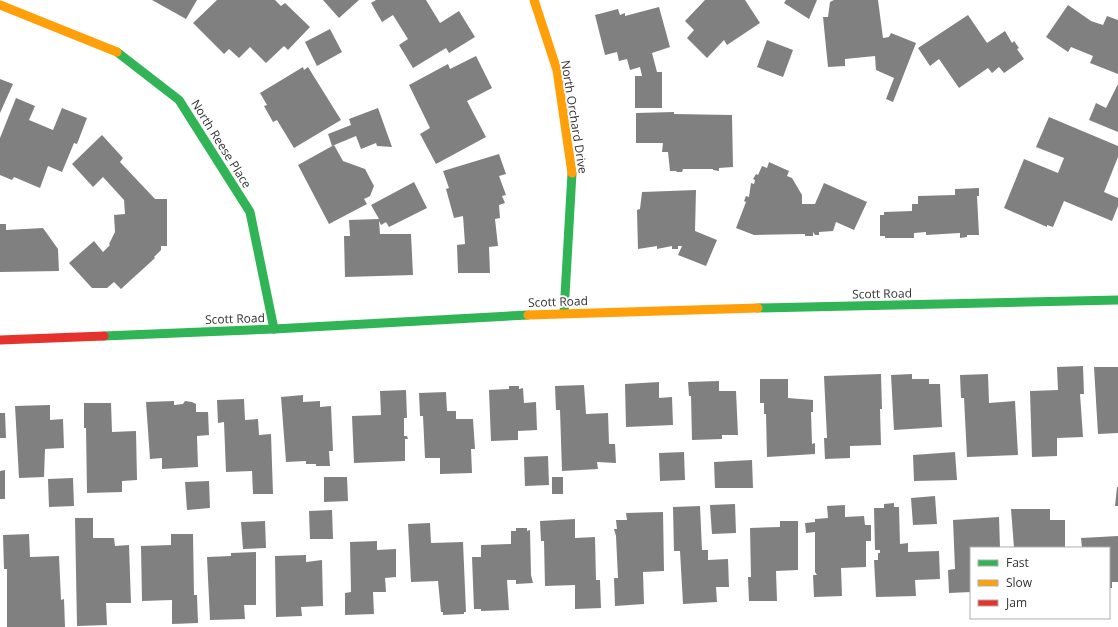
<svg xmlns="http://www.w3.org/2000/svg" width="1118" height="627" viewBox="0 0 1118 627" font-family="'Open Sans',sans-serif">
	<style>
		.building { fill: #808080 }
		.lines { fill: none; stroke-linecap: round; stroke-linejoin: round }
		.fast { stroke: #30b455; stroke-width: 9 }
		.slow { stroke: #ff9f0a; stroke-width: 9 }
		.jam { stroke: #e5322d; stroke-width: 9 }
		.labels { text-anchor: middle; stroke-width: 4; stroke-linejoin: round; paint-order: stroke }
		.street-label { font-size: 12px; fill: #323232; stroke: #fff }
	</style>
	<rect width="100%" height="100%" fill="#fff"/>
	<g class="building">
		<path d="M 152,0 L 197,0 L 186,19 Z"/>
		<path d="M 217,0 L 275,0 L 281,6 L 285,3 L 310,27 L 288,50 L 284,46 L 266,63 L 250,47 L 239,58 L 229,49 L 224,54 L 193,23 Z"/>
		<path d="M 323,0 L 359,0 L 339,18 Z"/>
		<path d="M 376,0 L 426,0 L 440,23 L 459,11 L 475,37 L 449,53 L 446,48 L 413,68 L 399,45 L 408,39 L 393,15 L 382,22 L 371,3 Z"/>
		<path d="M 705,0 L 745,0 L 760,23 L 727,45 L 724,40 L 707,58 L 687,38 L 694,30 L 685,21 Z"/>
		<path d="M 786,0 L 817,0 L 809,19 L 784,3 Z"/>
		<path d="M 834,0 L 878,0 L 883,38 L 889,37 L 891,33 L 916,43 L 893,102 L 886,99 L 894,78 L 876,70 L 875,56 L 845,59 L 845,66 L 828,67 L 823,17 L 828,17 L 830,2 Z"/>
		<path d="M 1068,5 L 1091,21 L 1103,25 L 1107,16 L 1118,20 L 1118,74 L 1090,63 L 1093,56 L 1071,47 L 1068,52 L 1046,37 Z"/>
		<path d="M 659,7 L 670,47 L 652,53 L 657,72 L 662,72 L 662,108 L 635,108 L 635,76 L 642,76 L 640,67 L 630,70 L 627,59 L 619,61 L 617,52 L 605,55 L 595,15 L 618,9 L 620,15 L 625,13 L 625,16 Z"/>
		<path d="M 968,15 L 987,43 L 1005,31 L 1012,43 L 1014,41 L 1019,48 L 1017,49 L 1024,59 L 1004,73 L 999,67 L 992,73 L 988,68 L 959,88 L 939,59 L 930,66 L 918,48 Z"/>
		<path d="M 330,29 L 342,52 L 317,66 L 305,42 Z"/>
		<path d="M 767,40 L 793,50 L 783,77 L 757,67 Z"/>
		<path d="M 476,56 L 492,88 L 467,101 L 486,137 L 436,164 L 420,134 L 430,128 L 409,85 L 448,64 L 450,69 Z"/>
		<path d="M 303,67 L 304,70 L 308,67 L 341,120 L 294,148 L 277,120 L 273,122 L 264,106 L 267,105 L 260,93 Z"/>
		<path d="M 0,79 L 13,84 L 0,113 Z"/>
		<path d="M 1118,84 L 1118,132 L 1089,120 L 1096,103 L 1106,108 Z"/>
		<path d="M 16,98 L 35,106 L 29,120 L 53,130 L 62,108 L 87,118 L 77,144 L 74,143 L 62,172 L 48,166 L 40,188 L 14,177 L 12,180 L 0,175 L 0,138 Z"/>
		<path d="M 378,108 L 392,147 L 377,146 L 376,143 L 361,149 L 356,136 L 332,146 L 328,134 L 351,125 L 349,119 Z"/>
		<path d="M 674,112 L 674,114 L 732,115 L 733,167 L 719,168 L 719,171 L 713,170 L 713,169 L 683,169 L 682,172 L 677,172 L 676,171 L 670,171 L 668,152 L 662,152 L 663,143 L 636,143 L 636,113 Z"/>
		<path d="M 1049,117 L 1118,146 L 1118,157 L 1104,192 L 1118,198 L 1118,206 L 1112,221 L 1064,201 L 1053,227 L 1047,225 L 1047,227 L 1004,208 L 1024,159 L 1058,173 L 1064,158 L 1036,147 Z"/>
		<path d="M 102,135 L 123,158 L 120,162 L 155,199 L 167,199 L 167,246 L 161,246 L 161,250 L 154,257 L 155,258 L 121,289 L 114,282 L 107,288 L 92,288 L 69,263 L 94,241 L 103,252 L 110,245 L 109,244 L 115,232 L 114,215 L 125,214 L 124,200 L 103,177 L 93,187 L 72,164 Z"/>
		<path d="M 334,145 L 343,161 L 365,169 L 374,186 L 370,196 L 364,199 L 367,204 L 329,224 L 298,165 Z"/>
		<path d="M 499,154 L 506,174 L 499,176 L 506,195 L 502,196 L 505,203 L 499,205 L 500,218 L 495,219 L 498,246 L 489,247 L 490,273 L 458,273 L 457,245 L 465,244 L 463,216 L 454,218 L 446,189 L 449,188 L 443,171 Z"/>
		<path d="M 769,162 L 789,171 L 787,176 L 792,178 L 802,195 L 802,204 L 815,204 L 824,183 L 867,202 L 854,230 L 836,222 L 833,231 L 819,232 L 819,235 L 815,235 L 813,232 L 813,236 L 805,236 L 805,234 L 754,235 L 736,228 L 746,202 L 744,201 L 746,196 L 749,197 L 751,183 L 754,184 L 755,180 L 753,179 L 756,174 L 758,175 L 762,166 L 767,168 Z"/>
		<path d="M 414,182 L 427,208 L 389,227 L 386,222 L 381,225 L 379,221 L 380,234 L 411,234 L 413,275 L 345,277 L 344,236 L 350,236 L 349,220 L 379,219 L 371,205 Z"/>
		<path d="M 979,188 L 979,196 L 977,196 L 979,235 L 967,235 L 967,237 L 960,238 L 960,233 L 926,235 L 926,232 L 914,233 L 914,238 L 885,238 L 885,236 L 880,236 L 880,215 L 884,215 L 884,212 L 912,211 L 912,204 L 918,204 L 918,196 L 955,195 L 955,189 Z"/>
		<path d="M 696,190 L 695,231 L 717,240 L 706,266 L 678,255 L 682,246 L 678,246 L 678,249 L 672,249 L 672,246 L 657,249 L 657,246 L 638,249 L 637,210 L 640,209 L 642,192 Z"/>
		<path d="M 0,224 L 6,224 L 6,230 L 43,228 L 58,249 L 59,271 L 0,272 Z"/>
		<path d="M 1083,366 L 1084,394 L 1080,394 L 1083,437 L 1057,438 L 1057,456 L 1032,457 L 1030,391 L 1058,390 L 1057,367 Z"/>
		<path d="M 1094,367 L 1118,367 L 1118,433 L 1098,434 Z"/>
		<path d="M 881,374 L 882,409 L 880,409 L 881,445 L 850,446 L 850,458 L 825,459 L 824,438 L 827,438 L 824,376 Z"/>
		<path d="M 912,374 L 912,379 L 929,379 L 929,384 L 940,384 L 942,427 L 894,430 L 891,375 Z"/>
		<path d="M 988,374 L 989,403 L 1015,401 L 1018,455 L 967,457 L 964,398 L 961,398 L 960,375 Z"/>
		<path d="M 760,379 L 788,379 L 788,398 L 813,400 L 813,412 L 811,412 L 812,444 L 815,443 L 815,454 L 767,457 L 766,414 L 764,414 L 764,403 L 760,403 Z"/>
		<path d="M 719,381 L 719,391 L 736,391 L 738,435 L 722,435 L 722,439 L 692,440 L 691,396 L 689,396 L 688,382 Z"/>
		<path d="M 659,382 L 659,398 L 672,397 L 673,425 L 626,427 L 625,384 Z"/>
		<path d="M 584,385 L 586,414 L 608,413 L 609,444 L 615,444 L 616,463 L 597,462 L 598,469 L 562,471 L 560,410 L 556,410 L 555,386 Z"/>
		<path d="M 509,386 L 519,386 L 519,389 L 523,388 L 524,403 L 536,402 L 537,430 L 518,431 L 518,440 L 491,441 L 489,390 L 509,389 Z"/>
		<path d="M 406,390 L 407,418 L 404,418 L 404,436 L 407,436 L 408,439 L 405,439 L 405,461 L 354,463 L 352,416 L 381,415 L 380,391 Z"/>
		<path d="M 446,392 L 447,411 L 456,411 L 456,419 L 473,419 L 475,449 L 471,449 L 472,473 L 440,474 L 440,458 L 425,458 L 423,416 L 420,416 L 419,393 Z"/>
		<path d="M 303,395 L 303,402 L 320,401 L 320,407 L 331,406 L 333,451 L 329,451 L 330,466 L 316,466 L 316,464 L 306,464 L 306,461 L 286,462 L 281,397 Z"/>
		<path d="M 244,399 L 245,420 L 258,419 L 259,435 L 271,434 L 273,494 L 253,494 L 252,471 L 226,472 L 224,422 L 218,423 L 217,400 Z"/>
		<path d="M 174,401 L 174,405 L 183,404 L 185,401 L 192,402 L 196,404 L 196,412 L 208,412 L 209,435 L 197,436 L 198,467 L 162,469 L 162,458 L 150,459 L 146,402 Z"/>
		<path d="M 84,403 L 111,403 L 112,432 L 136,431 L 137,480 L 122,481 L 122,492 L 87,493 L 86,428 L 84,428 Z"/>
		<path d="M 50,405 L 50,420 L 63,419 L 64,448 L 45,449 L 44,477 L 19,478 L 15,406 Z"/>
		<path d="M 0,413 L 5,413 L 6,438 L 0,438 Z"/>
		<path d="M 684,452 L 685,480 L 660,481 L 659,453 Z"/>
		<path d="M 955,452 L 957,480 L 914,481 L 913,455 Z"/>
		<path d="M 548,456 L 549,485 L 525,486 L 524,457 Z"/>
		<path d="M 752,460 L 753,488 L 715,488 L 714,462 Z"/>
		<path d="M 5,470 L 5,499 L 0,499 L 0,471 Z"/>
		<path d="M 324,477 L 347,477 L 348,501 L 324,502 Z"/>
		<rect x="552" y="477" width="11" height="17"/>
		<path d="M 73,478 L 74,506 L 49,507 L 48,479 Z"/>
		<path d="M 209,481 L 210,508 L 187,510 L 185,482 Z"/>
		<path d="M 1117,487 L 1118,487 L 1118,506 L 1115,506 Z"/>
		<path d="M 935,496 L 937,524 L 913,525 L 911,498 Z"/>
		<path d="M 894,503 L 894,507 L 899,507 L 900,544 L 908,543 L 908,552 L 939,551 L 940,579 L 915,580 L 916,596 L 876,597 L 874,560 L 878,560 L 878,553 L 880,553 L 880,550 L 875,550 L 874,508 L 884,508 L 884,504 Z"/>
		<path d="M 735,504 L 736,533 L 712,534 L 710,505 Z"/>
		<path d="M 845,505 L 845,517 L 864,516 L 865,525 L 871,525 L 871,541 L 866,541 L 866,567 L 841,568 L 842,596 L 814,597 L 813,575 L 817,575 L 815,572 L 815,532 L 806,533 L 805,523 L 815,522 L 815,519 L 828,518 L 827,506 Z"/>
		<path d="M 700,506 L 702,550 L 708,550 L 708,560 L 728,559 L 729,587 L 716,587 L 717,602 L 683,604 L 680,551 L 674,551 L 673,507 Z"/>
		<path d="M 1011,509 L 1050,509 L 1050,520 L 1065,520 L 1065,548 L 1014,548 Z"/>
		<path d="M 332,510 L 333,539 L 310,539 L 309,511 Z"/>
		<path d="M 663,512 L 664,571 L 643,572 L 644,604 L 615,606 L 614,578 L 618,578 L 616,536 L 614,529 L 617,529 L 616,520 L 627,520 L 626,513 Z"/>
		<path d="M 999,517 L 1000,548 L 971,548 L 971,592 L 949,593 L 948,570 L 955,569 L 953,520 Z"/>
		<path d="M 75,518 L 93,518 L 93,538 L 114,538 L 115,546 L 129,545 L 131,603 L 106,603 L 107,625 L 77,626 Z"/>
		<path d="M 575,519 L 575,538 L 595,537 L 596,580 L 600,580 L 601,608 L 575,609 L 575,585 L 545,586 L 544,541 L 541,541 L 540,521 Z"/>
		<path d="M 265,521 L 266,548 L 243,549 L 241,522 Z"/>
		<path d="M 780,521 L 798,521 L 798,570 L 776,571 L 777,601 L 749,601 L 748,577 L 751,577 L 750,528 L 780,527 Z"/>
		<path d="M 430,523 L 431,543 L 463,542 L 466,612 L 464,612 L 464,614 L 443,615 L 443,612 L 441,612 L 438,581 L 411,582 L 408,524 Z"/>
		<path d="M 516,528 L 527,528 L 527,531 L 530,530 L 531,575 L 533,583 L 516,584 L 516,580 L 507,580 L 509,610 L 481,611 L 481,609 L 474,609 L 472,557 L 481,557 L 481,545 L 511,544 L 511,531 L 516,531 Z"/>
		<path d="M 29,534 L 30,557 L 59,556 L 61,600 L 64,599 L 65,627 L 7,627 L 7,569 L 4,569 L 3,535 Z"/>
		<path d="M 171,534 L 193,534 L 194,595 L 197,595 L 198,623 L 172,624 L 172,600 L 142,601 L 141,546 L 171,545 Z"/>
		<path d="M 1118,536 L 1118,582 L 1112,582 L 1112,588 L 1109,588 L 1109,548 L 1082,548 L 1081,538 Z"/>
		<path d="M 377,541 L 377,550 L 396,549 L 396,577 L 385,578 L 386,592 L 373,592 L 374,614 L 345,615 L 345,593 L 351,592 L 350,542 Z"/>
		<path d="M 256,552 L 256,605 L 244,605 L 245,619 L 210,620 L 207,557 L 231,556 L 231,553 Z"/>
		<path d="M 306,555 L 306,562 L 322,560 L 323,606 L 301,607 L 302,616 L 276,617 L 275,556 Z"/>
	</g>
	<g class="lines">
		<g class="fast">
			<path d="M 117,52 L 179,100 L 250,212 L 274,329"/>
			<path d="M 758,308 L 1118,300"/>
			<path d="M 564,313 L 572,173"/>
			<path d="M 104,336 L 274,329 L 528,315"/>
		</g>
		<g class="slow">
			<path d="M 534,0 L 557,70 L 572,173"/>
			<path d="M 0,5 L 117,52"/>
			<path d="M 528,315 L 758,308"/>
		</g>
		<path class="jam" d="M 0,340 L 104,336"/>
	</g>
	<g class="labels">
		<g class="street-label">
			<text transform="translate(574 117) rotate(81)" y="4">North Orchard Drive</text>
			<text transform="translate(221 144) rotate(58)" y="4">North Reese Place</text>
			<text transform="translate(882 294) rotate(-1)" y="4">Scott Road</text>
			<text transform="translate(558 302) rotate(-2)" y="4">Scott Road</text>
			<text transform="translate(235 319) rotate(-2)" y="4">Scott Road</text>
		</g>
	</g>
	<rect x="970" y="547" width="140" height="72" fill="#ffffff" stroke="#adadad"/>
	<rect x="978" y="560" width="20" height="6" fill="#30b455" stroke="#adadad"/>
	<text x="1006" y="567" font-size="12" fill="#323232">Fast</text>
	<rect x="978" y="580" width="20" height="6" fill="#ff9f0a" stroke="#adadad"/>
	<text x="1006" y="587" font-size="12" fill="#323232">Slow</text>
	<rect x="978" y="600" width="20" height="6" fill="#e5322d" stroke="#adadad"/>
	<text x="1006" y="607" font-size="12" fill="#323232">Jam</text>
</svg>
